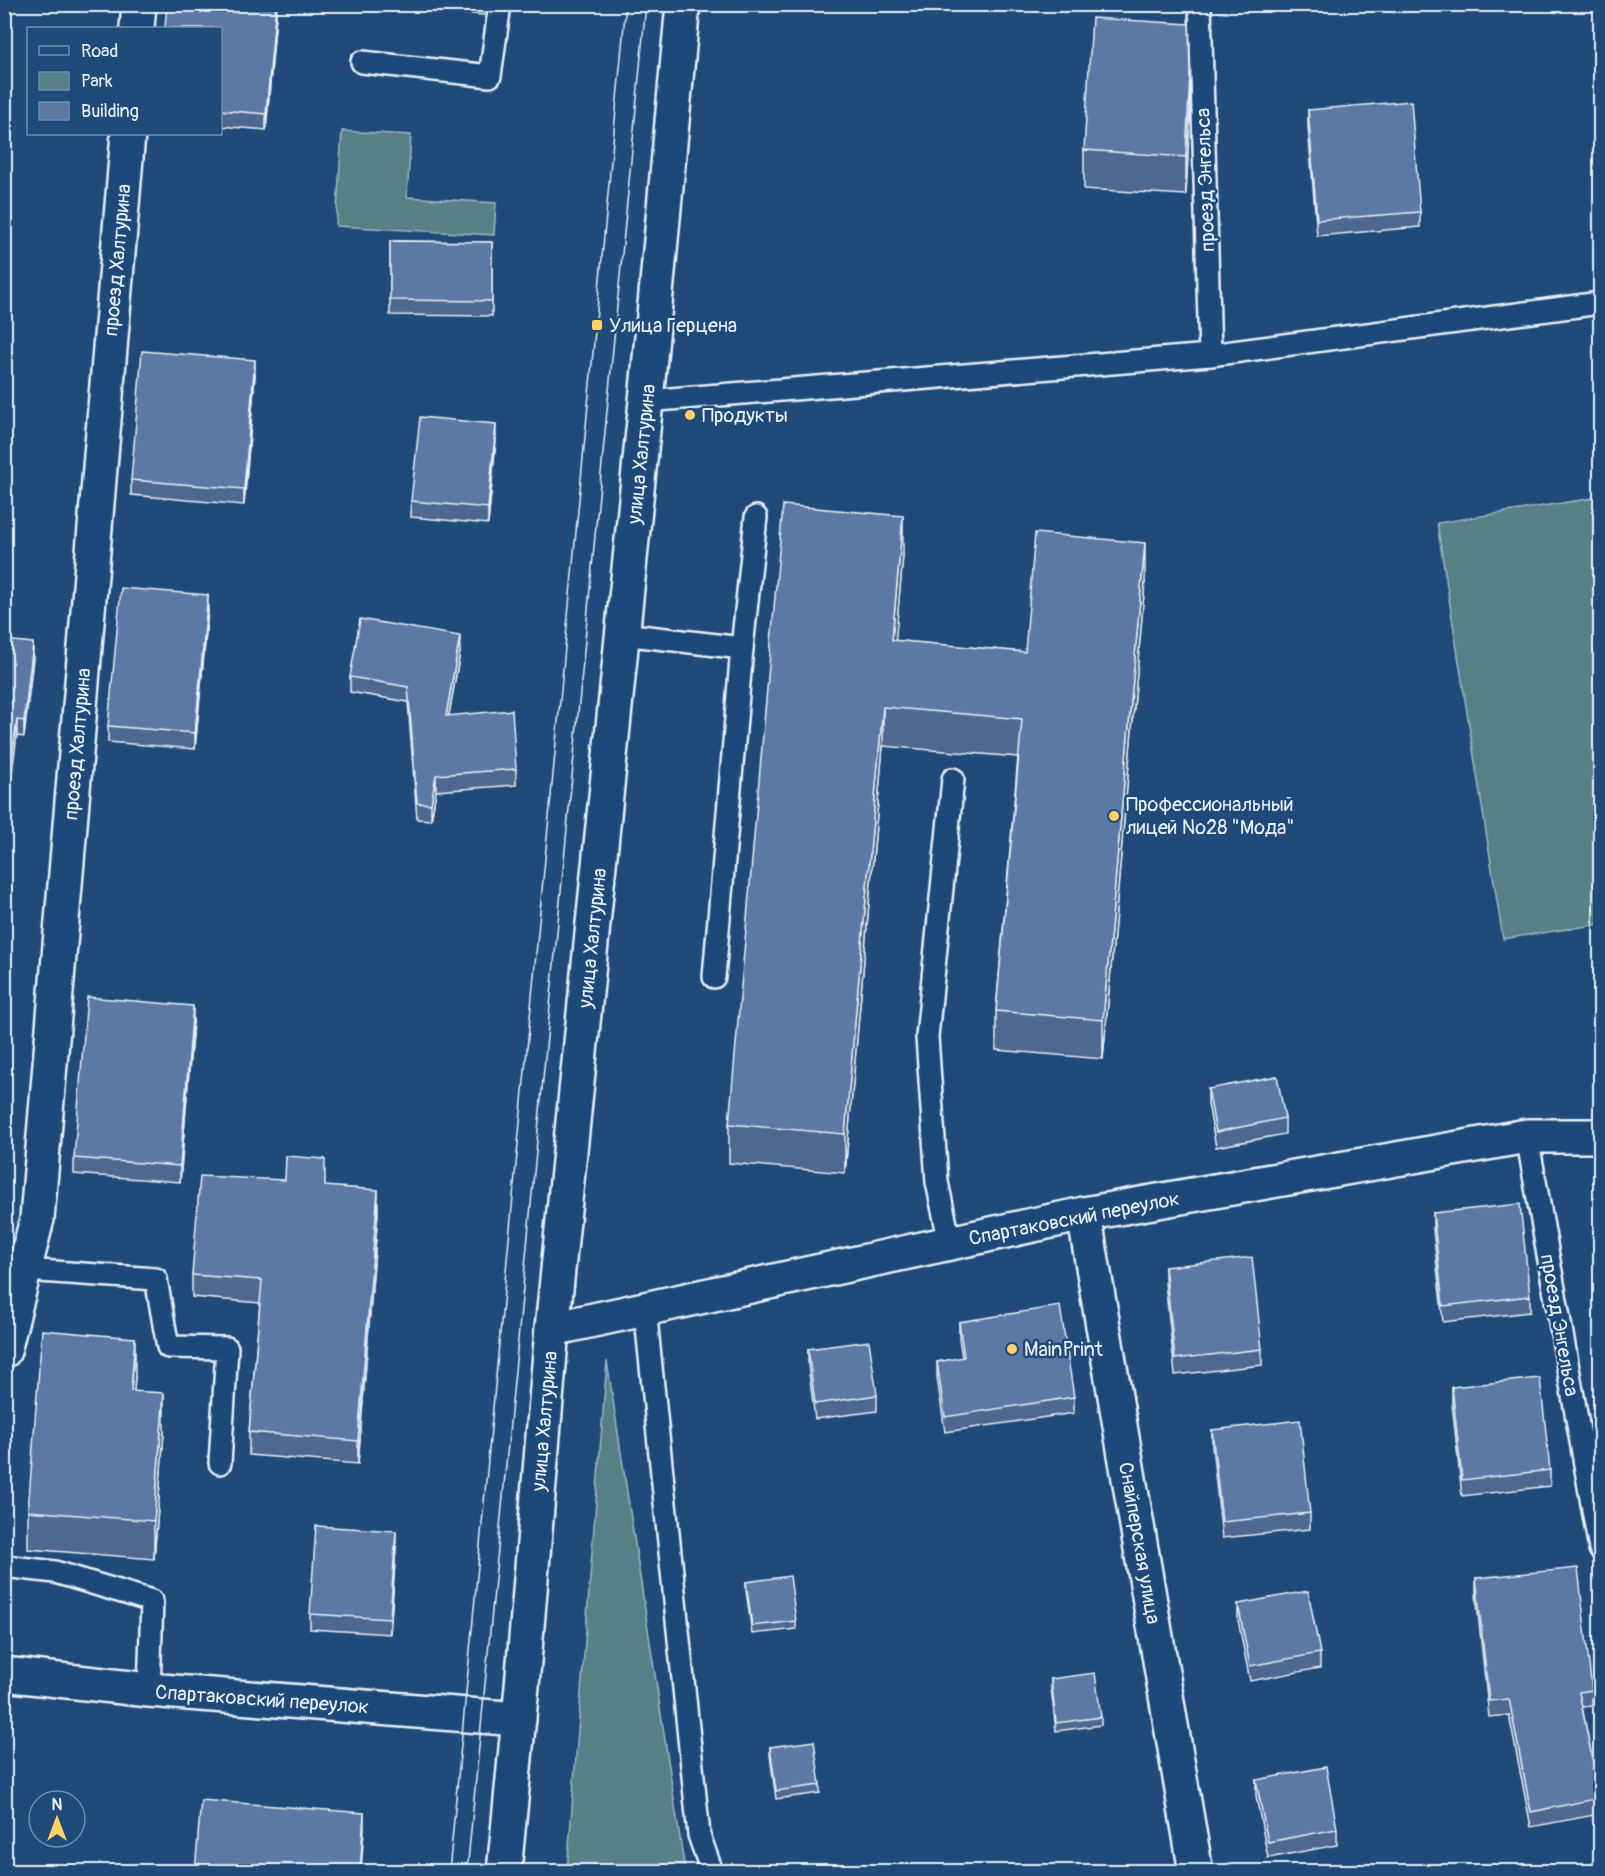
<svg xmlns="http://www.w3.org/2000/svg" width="1605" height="1876" viewBox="0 0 1605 1876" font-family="Pangolin,sans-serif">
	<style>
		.green { fill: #588087; stroke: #a0b8c0; stroke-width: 1.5 }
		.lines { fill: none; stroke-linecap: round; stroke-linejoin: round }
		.service-casing { stroke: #e8f1f8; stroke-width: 26 }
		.minor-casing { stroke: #e8f1f8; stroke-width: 38 }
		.service { stroke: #1f4a7a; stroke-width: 21 }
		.minor { stroke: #1f4a7a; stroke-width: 33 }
		.tram { stroke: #e8f1f8; stroke-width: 1.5 }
		.wall { fill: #4f688f; stroke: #e8f1f8; stroke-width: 1.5 }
		.shaded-wall { fill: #405574; stroke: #e8f1f8; stroke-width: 1.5 }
		.building { fill: #5c79a6; stroke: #e8f1f8; stroke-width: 1.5 }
		.poi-dot { fill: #ffd166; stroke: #1f4a7a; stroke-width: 2 }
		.labels { text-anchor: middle; stroke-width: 5; stroke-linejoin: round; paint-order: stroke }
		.street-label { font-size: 20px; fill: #e8f1f8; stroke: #1f4a7a }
		.poi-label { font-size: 20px; fill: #e8f1f8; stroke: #1f4a7a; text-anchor: start }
	</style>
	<rect width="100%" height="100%" fill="#1f4a7a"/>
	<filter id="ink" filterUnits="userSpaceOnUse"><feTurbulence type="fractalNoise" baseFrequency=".0167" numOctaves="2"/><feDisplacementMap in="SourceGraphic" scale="12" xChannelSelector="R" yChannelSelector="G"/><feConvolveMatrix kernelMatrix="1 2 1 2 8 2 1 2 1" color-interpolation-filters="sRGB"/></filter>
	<g filter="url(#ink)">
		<g class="green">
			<path d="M 342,131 L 411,135 L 407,197 L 496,203 L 494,235 L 336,226 Z"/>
			<path d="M 1600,497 L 1600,924 L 1503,939 L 1437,523 Z"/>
			<path d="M 607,1361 L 685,1871 L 567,1871 Z"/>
		</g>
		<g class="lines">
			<defs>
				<g id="service">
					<path d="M 1200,4 L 1210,355"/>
					<path d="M 362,62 L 490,76 L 500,4"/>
					<path d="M 646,401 L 1210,355 L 1600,303"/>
					<path d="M 623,634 L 742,648 L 756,517"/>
					<path d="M 714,977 L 742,648"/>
					<path d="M 1527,1136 L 1600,1549"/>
					<path d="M 950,1243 L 937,1182 L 927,1037 L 953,779"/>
					<path d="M 25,1270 L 156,1279 L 168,1347 L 227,1348 L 220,1463"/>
					<path d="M 645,1308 L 699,1835 L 712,1872"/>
					<path d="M 4,1566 L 55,1572 L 152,1601 L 149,1690"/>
				</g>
				<g id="minor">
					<path d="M 137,28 L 139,4"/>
					<path d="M 1084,1214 L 1196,1872"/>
					<path d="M 552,1329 L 1084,1214 L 1527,1136 L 1600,1136"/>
					<path d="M 4,1351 L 37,1219 L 128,134"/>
					<path d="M 4,1674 L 149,1690 L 519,1719"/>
					<path d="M 504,1872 L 522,1686 L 552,1329 L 646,401 L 683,4"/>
				</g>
			</defs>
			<use href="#service" class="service-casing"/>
			<use href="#minor" class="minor-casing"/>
			<use href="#service" class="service"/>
			<use href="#minor" class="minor"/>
			<g class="tram">
				<path d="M 449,1872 L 626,4"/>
				<path d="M 467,1872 L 646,4"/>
			</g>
		</g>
		<g class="wall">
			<path d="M 167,4 L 277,4 L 266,130 L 220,126 L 220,28 Z"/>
			<path d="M 378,4 L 485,4 L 484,15 L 378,7 Z"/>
			<path d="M 1308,110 L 1420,212 L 1420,227 L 1317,236 L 1308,126 Z"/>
			<path d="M 1190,112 L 1186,195 L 1084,189 L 1084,150 Z"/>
			<path d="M 390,241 L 492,242 L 492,316 L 390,315 Z"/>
			<path d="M 255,376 L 244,505 L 131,495 L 131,480 Z"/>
			<path d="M 496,440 L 488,524 L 411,517 L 411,501 Z"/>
			<path d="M 903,555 L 895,641 L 1025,652 L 1145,582 L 1103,1059 L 996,1050 L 996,1011 L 1018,757 L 883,746 L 845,1173 L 729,1163 L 729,1124 Z"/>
			<path d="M 208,611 L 195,749 L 108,742 L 108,726 Z"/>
			<path d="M 4,640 L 33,658 L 24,737 L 17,736 Z"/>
			<path d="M 460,652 L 449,715 L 516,769 L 516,785 L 436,791 L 431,820 L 417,819 L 408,702 L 350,692 L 350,677 Z"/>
			<path d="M 193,1022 L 180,1182 L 74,1174 L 74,1158 Z"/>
			<path d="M 1208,1089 L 1285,1118 L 1285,1134 L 1216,1147 L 1208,1104 Z"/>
			<path d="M 1598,1174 L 1600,1174 L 1600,1202 L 1598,1190 Z"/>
			<path d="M 378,1212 L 358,1464 L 249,1455 L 249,1432 L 260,1303 L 192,1297 L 192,1275 Z"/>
			<path d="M 1433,1213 L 1530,1296 L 1530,1312 L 1443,1322 L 1433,1229 Z"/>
			<path d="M 1165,1267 L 1262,1349 L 1262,1365 L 1175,1375 L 1165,1282 Z"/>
			<path d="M 959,1322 L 1074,1397 L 1074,1413 L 945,1432 L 937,1377 L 937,1362 L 962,1358 L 959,1338 Z"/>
			<path d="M 808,1349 L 877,1395 L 877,1411 L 815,1419 L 808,1365 Z"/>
			<path d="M 135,1376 L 134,1391 L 164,1432 L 154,1559 L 28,1549 L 28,1511 Z"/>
			<path d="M 1452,1387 L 1550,1470 L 1550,1486 L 1462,1496 L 1452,1403 Z"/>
			<path d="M 1212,1430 L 1310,1513 L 1310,1529 L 1222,1538 L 1212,1446 Z"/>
			<path d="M 396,1547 L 390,1634 L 310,1629 L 310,1614 Z"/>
			<path d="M 1476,1578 L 1592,1690 L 1592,1706 L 1582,1707 L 1600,1798 L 1600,1814 L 1531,1827 L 1509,1715 L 1489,1717 L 1476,1594 Z"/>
			<path d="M 746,1582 L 796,1621 L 796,1629 L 752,1634 L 746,1590 Z"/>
			<path d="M 1238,1604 L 1320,1653 L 1320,1668 L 1250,1681 L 1238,1620 Z"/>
			<path d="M 1051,1679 L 1101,1717 L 1101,1725 L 1056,1731 L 1051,1687 Z"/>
			<path d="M 770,1747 L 820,1785 L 820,1793 L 776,1799 L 770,1755 Z"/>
			<path d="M 1256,1780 L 1337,1829 L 1337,1845 L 1268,1858 L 1256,1796 Z"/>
		</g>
		<g class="shaded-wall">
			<path d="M 276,4 L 277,4 L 266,130 L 266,114 Z"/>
			<path d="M 8,16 L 8,32 L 4,65 L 4,50 Z"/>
			<path d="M 1190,74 L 1190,112 L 1186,195 L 1186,157 Z"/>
			<path d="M 255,360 L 255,376 L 244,505 L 244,489 Z"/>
			<path d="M 496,424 L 496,440 L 488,524 L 488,508 Z"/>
			<path d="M 903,516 L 903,555 L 892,679 L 892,640 Z"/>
			<path d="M 1145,543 L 1145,582 L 1103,1059 L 1103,1020 Z"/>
			<path d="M 208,595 L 208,611 L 195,749 L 195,733 Z"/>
			<path d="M 460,636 L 460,652 L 446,731 L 446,716 Z"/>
			<path d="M 33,643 L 33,658 L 24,737 L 24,721 Z"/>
			<path d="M 883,707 L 883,746 L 845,1173 L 845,1134 Z"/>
			<path d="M 17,720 L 17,736 L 4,831 L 4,815 Z"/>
			<path d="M 436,775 L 436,791 L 431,820 L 431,804 Z"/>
			<path d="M 193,1006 L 193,1022 L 180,1182 L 180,1166 Z"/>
			<path d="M 378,1190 L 378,1212 L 358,1464 L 358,1441 Z"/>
			<path d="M 135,1338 L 135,1376 L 131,1429 L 131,1391 Z"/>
			<path d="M 164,1393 L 164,1432 L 154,1559 L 154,1521 Z"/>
			<path d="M 396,1531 L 396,1547 L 390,1634 L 390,1619 Z"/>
			<path d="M 364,1813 L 364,1829 L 361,1872 L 360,1872 Z"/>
		</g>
		<g class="building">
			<path d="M 167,4 L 276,4 L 266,114 L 220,110 L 220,28 L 165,28 Z"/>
			<path d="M 4,16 L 8,16 L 4,50 Z"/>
			<path d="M 1092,18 L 1189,24 L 1190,74 L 1186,157 L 1084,150 Z"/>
			<path d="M 1411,101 L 1420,212 L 1317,220 L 1308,110 Z"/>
			<path d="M 390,241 L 492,242 L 492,301 L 390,300 Z"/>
			<path d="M 142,351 L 255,360 L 244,489 L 131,480 Z"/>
			<path d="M 420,417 L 496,424 L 488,508 L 411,501 Z"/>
			<path d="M 783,505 L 903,516 L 892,640 L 1025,652 L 1035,533 L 1145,543 L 1103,1020 L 996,1011 L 1022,719 L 883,707 L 845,1134 L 729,1124 Z"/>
			<path d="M 121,588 L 208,595 L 195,733 L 108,726 Z"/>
			<path d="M 360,619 L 460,636 L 446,716 L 512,710 L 516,769 L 436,775 L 431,804 L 417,803 L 408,687 L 350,677 Z"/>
			<path d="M 4,640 L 33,643 L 24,721 L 17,720 L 4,815 Z"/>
			<path d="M 87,997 L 193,1006 L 180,1166 L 74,1158 Z"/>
			<path d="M 1277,1076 L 1285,1118 L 1216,1132 L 1208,1089 Z"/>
			<path d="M 286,1156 L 325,1159 L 325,1186 L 378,1190 L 358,1441 L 249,1432 L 262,1280 L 192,1275 L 200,1176 L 285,1180 Z"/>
			<path d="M 1598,1174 L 1600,1174 L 1600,1187 Z"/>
			<path d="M 1520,1204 L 1530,1296 L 1443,1306 L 1433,1213 Z"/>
			<path d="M 1252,1257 L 1262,1349 L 1175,1359 L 1165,1267 Z"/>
			<path d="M 1060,1306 L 1074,1397 L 945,1417 L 937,1362 L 964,1357 L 959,1322 Z"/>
			<path d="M 42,1330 L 135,1338 L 131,1391 L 164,1393 L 154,1521 L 28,1511 Z"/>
			<path d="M 869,1341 L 877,1395 L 815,1404 L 808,1349 Z"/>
			<path d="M 1540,1378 L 1550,1470 L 1462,1480 L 1452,1387 Z"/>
			<path d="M 1300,1420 L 1310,1513 L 1222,1522 L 1212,1430 Z"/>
			<path d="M 316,1526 L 396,1531 L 390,1619 L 310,1614 Z"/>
			<path d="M 1578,1568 L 1592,1690 L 1579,1692 L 1600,1798 L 1531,1812 L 1509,1699 L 1489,1701 L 1476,1578 Z"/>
			<path d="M 790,1576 L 796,1621 L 752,1626 L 746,1582 Z"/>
			<path d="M 1308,1591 L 1320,1653 L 1250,1666 L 1238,1604 Z"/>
			<path d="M 1095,1673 L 1101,1717 L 1056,1723 L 1051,1679 Z"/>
			<path d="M 814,1741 L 820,1785 L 776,1791 L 770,1747 Z"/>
			<path d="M 1326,1767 L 1337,1829 L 1268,1842 L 1256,1780 Z"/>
			<path d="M 201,1800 L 364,1813 L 360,1872 L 195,1872 Z"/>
		</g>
	</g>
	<g class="poi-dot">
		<rect x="591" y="319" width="12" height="12" rx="3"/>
		<circle cx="690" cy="415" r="6"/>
		<circle cx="1114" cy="816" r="6"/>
		<circle cx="1012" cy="1349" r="6"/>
	</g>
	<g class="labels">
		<g class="street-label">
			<text transform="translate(1205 180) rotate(-92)" y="7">проезд Энгельса</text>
			<text transform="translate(117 260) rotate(-85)" y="7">проезд Халтурина</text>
			<text transform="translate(641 454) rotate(-84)" y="7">улица Халтурина</text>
			<text transform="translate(77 744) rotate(-85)" y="7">проезд Халтурина</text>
			<text transform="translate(592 938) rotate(-84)" y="7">улица Халтурина</text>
			<text transform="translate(1074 1218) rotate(-11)" y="7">Спартаковский переулок</text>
			<text transform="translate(1560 1325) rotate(80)" y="7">проезд Энгельса</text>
			<text transform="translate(544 1421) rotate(-85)" y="7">улица Халтурина</text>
			<text transform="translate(1140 1543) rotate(80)" y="7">Снайперская улица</text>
			<text transform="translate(262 1699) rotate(4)" y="7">Спартаковский переулок</text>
		</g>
		<g class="poi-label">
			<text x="609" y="332">Улица Герцена</text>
			<text x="702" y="422">Продукты</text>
			<text x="1126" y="811">Профессиональный<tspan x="1126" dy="23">лицей №28 "Мода"</tspan></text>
			<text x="1024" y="1356">MainPrint</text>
		</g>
	</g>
	<rect width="1605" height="1876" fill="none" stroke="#1f4a7a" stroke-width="24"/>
	<rect x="12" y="12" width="1581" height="1852" fill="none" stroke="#e8f1f8" stroke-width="2" filter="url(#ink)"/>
	<rect x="27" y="27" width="195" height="108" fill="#1f4a7a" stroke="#6f8dac" stroke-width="1.5"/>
	<rect x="39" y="46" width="30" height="9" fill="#1f4a7a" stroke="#6f8dac" stroke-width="1.5"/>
	<text x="81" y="57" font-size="18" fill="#e8f1f8">Road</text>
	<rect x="39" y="72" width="30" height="18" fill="#588087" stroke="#6f8dac" stroke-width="1.5"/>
	<text x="81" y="87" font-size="18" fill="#e8f1f8">Park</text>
	<rect x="39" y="102" width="30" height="18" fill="#5c79a6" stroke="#6f8dac" stroke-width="1.5"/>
	<text x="81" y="117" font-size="18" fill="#e8f1f8">Building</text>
	<g transform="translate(57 1819)"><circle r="28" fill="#1f4a7a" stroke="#6f8dac" stroke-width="1.5"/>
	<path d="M0-4.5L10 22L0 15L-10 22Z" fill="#ffd166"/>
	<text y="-9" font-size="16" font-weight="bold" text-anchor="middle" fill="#e8f1f8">N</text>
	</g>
</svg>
